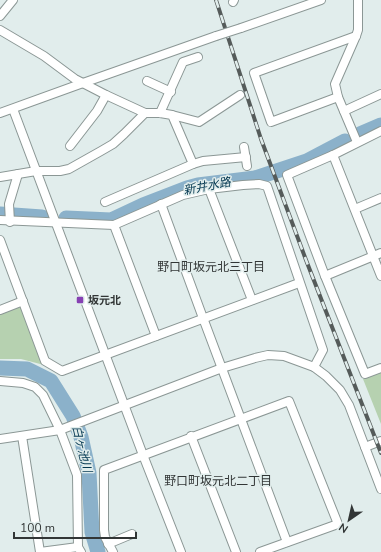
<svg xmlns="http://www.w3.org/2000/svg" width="381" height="552" viewBox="0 0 381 552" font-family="'Nunito Sans','Noto Sans JP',sans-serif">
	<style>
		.green { fill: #b6d1b0 }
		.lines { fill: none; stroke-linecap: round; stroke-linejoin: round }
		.river { stroke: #8bb1ca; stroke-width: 15 }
		.minor-casing { stroke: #8b9795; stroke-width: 10 }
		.minor { stroke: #fff; stroke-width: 8 }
		.rail-casing { stroke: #555b5a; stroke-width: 4 }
		.rail { stroke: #e1edec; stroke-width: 2.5; stroke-dasharray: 8; stroke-linecap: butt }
		.minor-bridge-casing { stroke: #8b9795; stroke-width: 10; stroke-linecap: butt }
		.minor-bridge { stroke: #fff; stroke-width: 8 }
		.poi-dot { fill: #8640b3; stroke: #e1edec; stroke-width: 1.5 }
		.labels { text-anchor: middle; stroke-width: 3; stroke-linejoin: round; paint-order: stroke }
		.poi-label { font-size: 11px; font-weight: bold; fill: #323636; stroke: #e1edec; text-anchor: start }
		.water-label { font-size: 12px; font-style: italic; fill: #033750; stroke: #e1edec }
		.neighbourhood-label { font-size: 12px; fill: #323636; stroke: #e1edec }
	</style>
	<rect width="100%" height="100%" fill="#e1edec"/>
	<g class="green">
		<path d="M 18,307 L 23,309 L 44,365 L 21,359 L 0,359 L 0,314 Z"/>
		<path d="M 381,372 L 381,424 L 363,379 Z"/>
	</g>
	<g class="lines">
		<g class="river">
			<path d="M 360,134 L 381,125"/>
			<path d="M 0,214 L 42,217"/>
			<path d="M 66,218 L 111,220 L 143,205 L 187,188 L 198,185 L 255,178 L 307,161 L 345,141"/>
			<path d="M 0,368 L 27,369 L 51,381 L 73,416 L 81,437 L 89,473 L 92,532 L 98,552"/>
		</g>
		<defs>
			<g id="minor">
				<path d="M 233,2 L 234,0"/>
				<path d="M 0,16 L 13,0"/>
				<path d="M 241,28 L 321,0"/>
				<path d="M 0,30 L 44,56 L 75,79 L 106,95 L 145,113"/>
				<path d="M 147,81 L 171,92"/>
				<path d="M 338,97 L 271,122 L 254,73 L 356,36"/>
				<path d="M 13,109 L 143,455 L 181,552"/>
				<path d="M 344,111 L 381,94"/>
				<path d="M 0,113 L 83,83 L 216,36"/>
				<path d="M 160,113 L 183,62 L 198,57"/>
				<path d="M 172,115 L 199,122 L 240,95"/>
				<path d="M 381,131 L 333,155 L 287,175 L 325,276 L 365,374 L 381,368"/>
				<path d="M 357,142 L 338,97 L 335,84 L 356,36 L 358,30 L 358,0"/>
				<path d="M 70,146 L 97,111 L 106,95"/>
				<path d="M 244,147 L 247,166"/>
				<path d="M 333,155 L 381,276"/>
				<path d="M 193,164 L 203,161 L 246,157"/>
				<path d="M 0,177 L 36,171 L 60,171 L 69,169 L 101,151 L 113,144 L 124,134 L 145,113 L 160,113 L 172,115 L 193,164 L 105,202"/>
				<path d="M 209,189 L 252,300"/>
				<path d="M 161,204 L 203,318 L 287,542"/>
				<path d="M 355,209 L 381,198"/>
				<path d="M 0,220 L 114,225 L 183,195 L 209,189 L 243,185 L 259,184 L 267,186 L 323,350 L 314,367"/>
				<path d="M 10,222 L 9,204 L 18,174"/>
				<path d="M 114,225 L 156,336"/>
				<path d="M 0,240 L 45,361 L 62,371 L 299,283"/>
				<path d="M 325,276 L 381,253"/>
				<path d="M 0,310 L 23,301"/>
				<path d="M 0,381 L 23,383 L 35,387 L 43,395 L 60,430 L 77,475 L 78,547 L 81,552"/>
				<path d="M 22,436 L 40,552"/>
				<path d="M 191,436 L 236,552"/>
				<path d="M 0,439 L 60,430 L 222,368 L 255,358 L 268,355 L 284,356 L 314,367 L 326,376 L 340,390 L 349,405 L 381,489"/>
				<path d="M 365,447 L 381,441"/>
				<path d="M 108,544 L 132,534"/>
				<path d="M 40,552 L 78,547"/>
				<path d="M 113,552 L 105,537 L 104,530 L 104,470 L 289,401 L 338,524 L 260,552"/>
			</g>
		</defs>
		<use href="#minor" class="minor-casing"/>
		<use href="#minor" class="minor"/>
		<defs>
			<path id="rail" d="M 216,0 L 261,139 L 306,260 L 381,453"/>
		</defs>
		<use href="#rail" class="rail-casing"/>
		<use href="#rail" class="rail"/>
		<defs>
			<path id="minor-bridge" d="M 216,36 L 241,28"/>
		</defs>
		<use href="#minor-bridge" class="minor-bridge-casing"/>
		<use href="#minor-bridge" class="minor-bridge"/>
	</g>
	<rect class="poi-dot" x="76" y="296" width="8" height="8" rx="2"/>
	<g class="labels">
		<g class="poi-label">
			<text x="88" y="304">坂元北</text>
		</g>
		<g class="water-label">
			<text transform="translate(207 186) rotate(-11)" y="4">新井水路</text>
			<text transform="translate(82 449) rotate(76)" y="4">白ヶ池川</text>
		</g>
		<g class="neighbourhood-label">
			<text x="211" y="271">野口町坂元北三丁目</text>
			<text x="218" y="485">野口町坂元北二丁目</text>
		</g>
	</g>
	<g transform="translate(349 520) rotate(214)" stroke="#e1edec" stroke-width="3" paint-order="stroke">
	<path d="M0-3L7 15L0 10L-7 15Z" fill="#323636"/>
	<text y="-6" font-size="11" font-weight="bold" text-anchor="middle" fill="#323636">N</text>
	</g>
	<path d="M14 532v6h122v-6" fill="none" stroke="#323636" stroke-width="2"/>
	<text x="20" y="532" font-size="12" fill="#323636" stroke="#e1edec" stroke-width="3" paint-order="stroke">100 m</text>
</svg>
